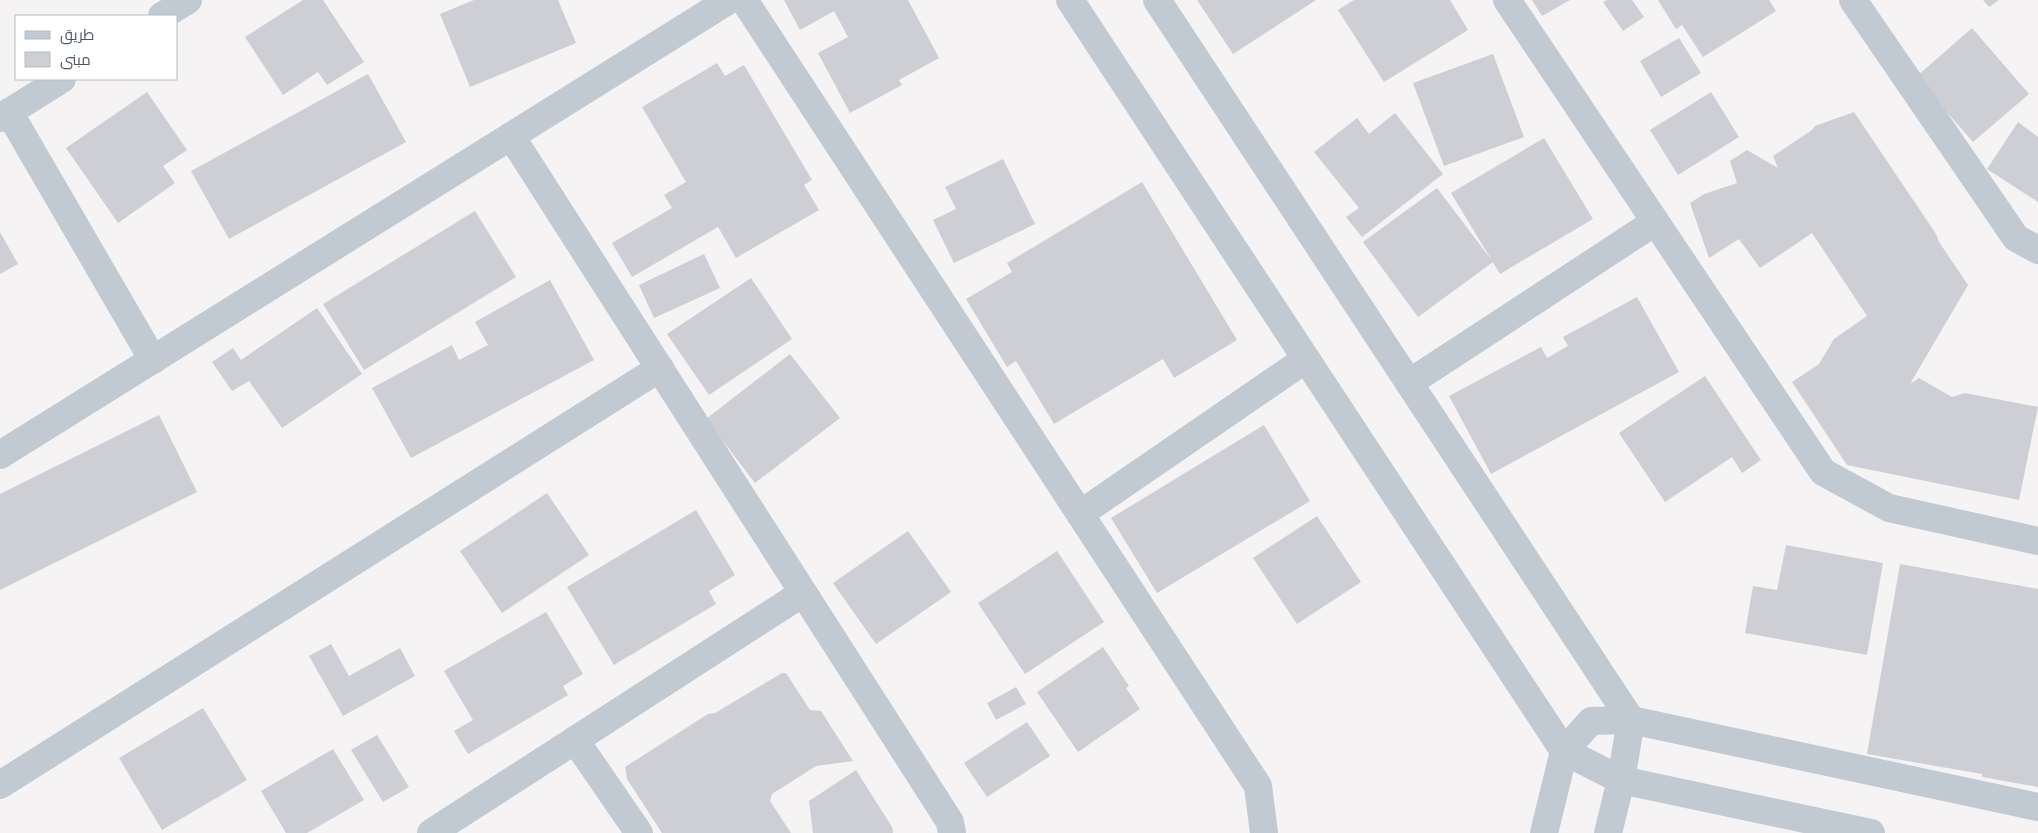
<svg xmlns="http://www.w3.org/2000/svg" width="2038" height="833" viewBox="0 0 2038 833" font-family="Cabin,Cairo,sans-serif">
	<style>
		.building { fill: #cdcfd5 }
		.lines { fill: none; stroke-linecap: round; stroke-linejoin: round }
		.minor { stroke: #c1cad2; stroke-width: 28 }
	</style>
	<rect width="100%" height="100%" fill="#f5f3f3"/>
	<g class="building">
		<path d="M 303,0 L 323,0 L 364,62 L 327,85 L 318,72 L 283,95 L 245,37 Z"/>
		<path d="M 474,0 L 558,0 L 576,43 L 470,87 L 440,14 Z"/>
		<path d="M 784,0 L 908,0 L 939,58 L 899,80 L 902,85 L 850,113 L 818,53 L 848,37 L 834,11 L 800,30 Z"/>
		<path d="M 1197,0 L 1316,0 L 1233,54 Z"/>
		<path d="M 1354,0 L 1450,0 L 1468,30 L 1384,82 L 1338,10 Z"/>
		<path d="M 1532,0 L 1570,0 L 1542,16 Z"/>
		<path d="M 1607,0 L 1632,0 L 1644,17 L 1623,31 L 1603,2 Z"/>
		<path d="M 1658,0 L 1769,0 L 1776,11 L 1703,57 L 1682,25 L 1676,29 Z"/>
		<path d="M 1983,0 L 1999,0 L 1989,7 Z"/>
		<path d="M 1972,28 L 2029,94 L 1973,142 L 1916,77 Z"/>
		<path d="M 1679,38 L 1701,73 L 1661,97 L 1640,61 Z"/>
		<path d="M 1493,54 L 1524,137 L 1444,166 L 1413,83 Z"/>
		<path d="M 717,63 L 725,76 L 744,65 L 812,180 L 804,185 L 819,210 L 736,258 L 718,227 L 632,277 L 612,243 L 672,208 L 664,195 L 686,182 L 642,107 Z"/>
		<path d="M 368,74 L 406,142 L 229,239 L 191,171 Z"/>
		<path d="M 147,92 L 187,150 L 163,166 L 175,183 L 118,223 L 66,148 Z"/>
		<path d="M 1711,92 L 1739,137 L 1678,175 L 1650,130 Z"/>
		<path d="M 1854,112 L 1936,234 L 1939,242 L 1968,285 L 1910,384 L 1919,378 L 1952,397 L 1965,393 L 2038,407 L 2019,500 L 1847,465 L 1792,382 L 1819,364 L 1834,339 L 1867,316 L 1812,233 L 1760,268 L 1739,239 L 1709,258 L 1690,203 L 1704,194 L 1737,183 L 1730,161 L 1747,150 L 1778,168 L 1773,156 L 1812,130 L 1815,126 Z"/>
		<path d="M 1395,113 L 1443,174 L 1362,237 L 1346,217 L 1359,208 L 1314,152 L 1357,118 L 1369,134 Z"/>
		<path d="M 2018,122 L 2038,137 L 2038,202 L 1987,169 Z"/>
		<path d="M 1544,138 L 1593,219 L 1500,274 L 1451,193 Z"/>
		<path d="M 1003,159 L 1035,224 L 954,263 L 933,220 L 956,209 L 945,187 Z"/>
		<path d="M 1142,182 L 1237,340 L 1174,378 L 1163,359 L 1054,424 L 1016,361 L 1007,367 L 966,299 L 1012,272 L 1007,263 Z"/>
		<path d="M 1437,188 L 1493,262 L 1418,317 L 1363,242 Z"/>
		<path d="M 475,211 L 516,277 L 364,370 L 323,304 Z"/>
		<path d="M 0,232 L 18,264 L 0,274 Z"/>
		<path d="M 704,254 L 720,288 L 654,318 L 639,285 Z"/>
		<path d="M 751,278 L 792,339 L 709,395 L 667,334 Z"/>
		<path d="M 550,280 L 594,360 L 411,458 L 372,388 L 452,345 L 459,360 L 488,345 L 475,322 Z"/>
		<path d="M 1637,297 L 1679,372 L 1491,474 L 1449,396 L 1541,347 L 1547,358 L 1568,346 L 1563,337 Z"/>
		<path d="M 317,308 L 362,374 L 282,428 L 249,381 L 232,391 L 212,362 L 233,348 L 241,360 Z"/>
		<path d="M 790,354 L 840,418 L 755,483 L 706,419 Z"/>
		<path d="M 1705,376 L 1761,460 L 1742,473 L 1732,457 L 1665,502 L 1619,433 Z"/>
		<path d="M 159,415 L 197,492 L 0,590 L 0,494 Z"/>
		<path d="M 1264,425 L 1310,501 L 1157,593 L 1111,518 Z"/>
		<path d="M 547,493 L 589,555 L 502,613 L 460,551 Z"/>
		<path d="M 696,510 L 735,575 L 709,591 L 716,604 L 614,665 L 567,587 Z"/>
		<path d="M 1317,516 L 1361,582 L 1297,624 L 1253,558 Z"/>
		<path d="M 908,531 L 951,592 L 876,644 L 833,583 Z"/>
		<path d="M 1786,545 L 1883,563 L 1867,655 L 1745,633 L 1753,586 L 1777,590 Z"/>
		<path d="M 1057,551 L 1104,622 L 1025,674 L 978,603 Z"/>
		<path d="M 1900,564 L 2038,589 L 2038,787 L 1982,777 L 1982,774 L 1867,754 Z"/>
		<path d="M 546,612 L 583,674 L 563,686 L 568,695 L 468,754 L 454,731 L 473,720 L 444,671 Z"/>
		<path d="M 331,644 L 349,676 L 400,648 L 415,676 L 343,716 L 309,656 Z"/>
		<path d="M 1103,647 L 1129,686 L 1126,688 L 1140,709 L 1078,752 L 1037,692 Z"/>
		<path d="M 782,673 L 786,673 L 810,710 L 821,711 L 853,761 L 816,766 L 772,794 L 770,801 L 791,833 L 662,833 L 627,779 L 625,767 L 708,714 L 715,713 Z"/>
		<path d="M 1016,687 L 1026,704 L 996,720 L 987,703 Z"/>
		<path d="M 203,708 L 247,780 L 162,830 L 119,758 Z"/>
		<path d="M 1027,722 L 1050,756 L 987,797 L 964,763 Z"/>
		<path d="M 377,735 L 409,787 L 383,802 L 351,750 Z"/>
		<path d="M 333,749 L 364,800 L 307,833 L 286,833 L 261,791 Z"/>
		<path d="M 856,770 L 892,827 L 893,833 L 813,833 L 809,801 Z"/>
	</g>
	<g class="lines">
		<g class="minor">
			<path d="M 744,0 L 1258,786 L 1264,833"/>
			<path d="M 1070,0 L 1564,751 L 1621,780 L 1871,833"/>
			<path d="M 1157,0 L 1631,720 L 1621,780 L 1608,833"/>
			<path d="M 1507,0 L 1823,472 L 1889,508 L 2038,541"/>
			<path d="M 1853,0 L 2016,238 L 2038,250"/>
			<path d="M 162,16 L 188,0"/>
			<path d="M 9,112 L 153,360"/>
			<path d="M 0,118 L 62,79"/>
			<path d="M 511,136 L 950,822 L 952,833"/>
			<path d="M 1409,383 L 1655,222"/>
			<path d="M 0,455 L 729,0"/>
			<path d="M 1080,514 L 1306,359"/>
			<path d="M 575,740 L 639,833"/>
			<path d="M 0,785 L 660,368"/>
			<path d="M 431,833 L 803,593"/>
			<path d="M 1544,833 L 1564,751 L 1591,721 L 1631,720 L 2038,807"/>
		</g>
	</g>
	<rect x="15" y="15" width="162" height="65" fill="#ffffff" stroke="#b7bbc0"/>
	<rect x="25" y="31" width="25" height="8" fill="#c1cad2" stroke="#b7bbc0"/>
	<text x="60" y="40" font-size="15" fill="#4a5661">طريق</text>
	<rect x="25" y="52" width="25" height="15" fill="#cdcfd5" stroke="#b7bbc0"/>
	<text x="60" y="65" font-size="15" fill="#4a5661">مبنى</text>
</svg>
